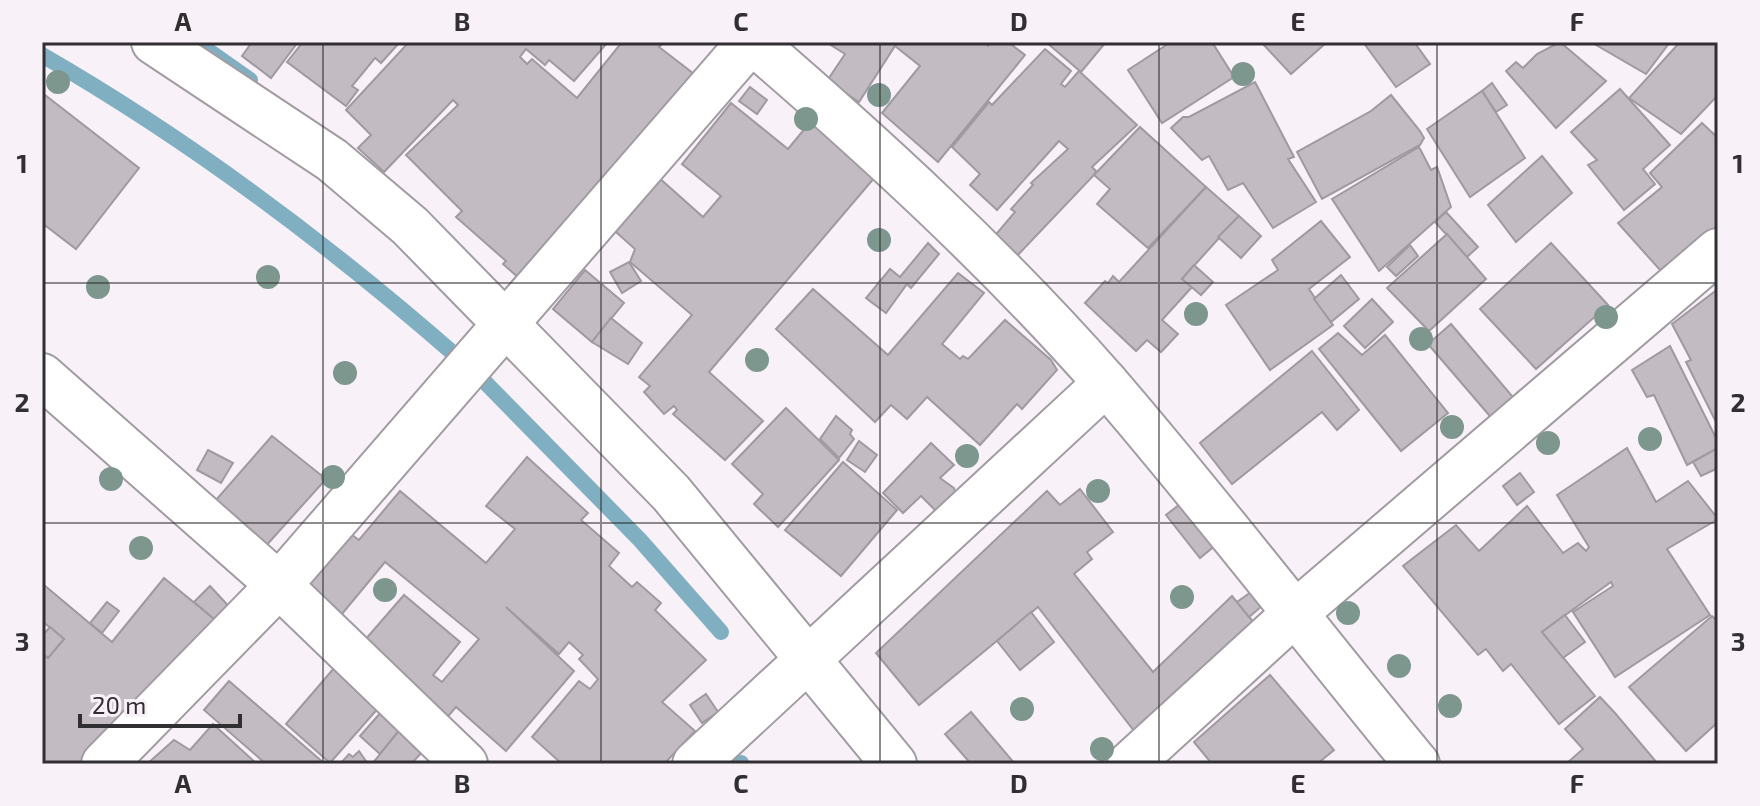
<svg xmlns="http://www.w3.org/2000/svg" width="1760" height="806" viewBox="0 0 1760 806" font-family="'Exo 2',sans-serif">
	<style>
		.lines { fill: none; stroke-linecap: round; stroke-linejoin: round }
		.stream { stroke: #81afc2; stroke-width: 16 }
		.building { fill: #c3bbc2; stroke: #a099a0; stroke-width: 2 }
		.minor-casing { stroke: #a29ba2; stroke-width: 48 }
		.secondary-casing { stroke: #a29ba2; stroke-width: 48 }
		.minor { stroke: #fff; stroke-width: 44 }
		.secondary { stroke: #fff; stroke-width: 44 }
		.tree { fill: #7d978e }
		.grid { fill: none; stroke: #322f32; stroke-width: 2; stroke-opacity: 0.55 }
		.neatline { fill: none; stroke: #322f32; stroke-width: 3 }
		.grid-label { font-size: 26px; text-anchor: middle; font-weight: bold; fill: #322f32 }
	</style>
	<rect width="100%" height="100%" fill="#f9f1f8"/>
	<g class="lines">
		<g class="stream">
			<path d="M 196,42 L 250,80"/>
			<path d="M 42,55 C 193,142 331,246 462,361"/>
			<path d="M 478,375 L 640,540 L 721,632"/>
			<path d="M 740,764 L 741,763"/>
		</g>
	</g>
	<g class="building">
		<path d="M 252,42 L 298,42 L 271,78 L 242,56 Z"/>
		<path d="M 303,42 L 400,42 L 381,63 L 375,58 L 352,86 L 358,90 L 346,106 L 287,62 Z"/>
		<path d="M 409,42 L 608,42 L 574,81 L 549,60 L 545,65 L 526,49 L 520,57 L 527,64 L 532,59 L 577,98 L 622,42 L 664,42 L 659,47 L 694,74 L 534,257 L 537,260 L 520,279 L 503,264 L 506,261 L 456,217 L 462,211 L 406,155 L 458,105 L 453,100 L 384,172 L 358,148 L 371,135 L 346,110 Z"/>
		<path d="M 826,42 L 982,42 L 988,46 L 991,42 L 1008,42 L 1025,55 L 938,162 L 882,113 L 920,66 L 895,46 L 859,102 L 827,81 L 845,54 Z"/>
		<path d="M 1046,42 L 1106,42 L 1081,72 Z"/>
		<path d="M 1171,42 L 1212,42 L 1234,77 L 1162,123 L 1128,70 Z"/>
		<path d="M 1261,42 L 1327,42 L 1291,74 Z"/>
		<path d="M 1363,42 L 1414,42 L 1430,64 L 1396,87 Z"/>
		<path d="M 1560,42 L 1606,81 L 1556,128 L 1506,71 L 1516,62 L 1523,68 L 1537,54 Z"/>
		<path d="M 1591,42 L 1670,42 L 1646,74 Z"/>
		<path d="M 1680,42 L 1718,42 L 1718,95 L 1681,134 L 1629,98 Z"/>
		<path d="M 1045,49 L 1071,71 L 1061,84 L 1065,87 L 1079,71 L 1137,125 L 1092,167 L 1096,171 L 1094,175 L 1015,258 L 993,238 L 1015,212 L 1011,209 L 1033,185 L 1031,183 L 1068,149 L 1059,141 L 997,210 L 970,185 L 980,174 L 952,147 L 989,102 L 992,105 Z"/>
		<path d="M 1255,82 L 1294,157 L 1288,159 L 1316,202 L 1273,228 L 1243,183 L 1228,190 L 1209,156 L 1202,160 L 1171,128 L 1183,117 L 1189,117 Z"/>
		<path d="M 1492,83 L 1507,105 L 1496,112 L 1482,91 Z"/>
		<path d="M 750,87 L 767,100 L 757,114 L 739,101 Z"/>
		<path d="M 1620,89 L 1670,145 L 1643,169 L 1655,184 L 1624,210 L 1588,165 L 1597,160 L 1571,132 Z"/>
		<path d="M 1482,91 L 1525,158 L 1470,197 L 1427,129 Z"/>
		<path d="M 45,95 L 139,168 L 76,249 L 42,223 L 42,99 Z"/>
		<path d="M 1391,95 L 1420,131 L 1424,138 L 1420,145 L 1322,199 L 1297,152 L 1371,111 Z"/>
		<path d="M 731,103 L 788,149 L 811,121 L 875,177 L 709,372 L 763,421 L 725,460 L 673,414 L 677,410 L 674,406 L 664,414 L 644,392 L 650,386 L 639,377 L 692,315 L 630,262 L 635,249 L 616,232 L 657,176 L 703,217 L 721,196 L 682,164 Z"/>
		<path d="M 1702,123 L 1718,138 L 1718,239 L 1668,279 L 1618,223 L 1662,187 L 1650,173 Z"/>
		<path d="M 1140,127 L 1206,187 L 1148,248 L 1097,204 L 1110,189 L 1094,175 Z"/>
		<path d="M 1419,147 L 1431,170 L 1437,167 L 1451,207 L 1379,271 L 1332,199 Z"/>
		<path d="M 1542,156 L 1572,193 L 1516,242 L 1488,205 Z"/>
		<path d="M 1206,187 L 1239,216 L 1182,279 L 1192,287 L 1162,320 L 1178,334 L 1161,352 L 1147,340 L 1136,351 L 1085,303 L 1105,281 L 1108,283 L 1113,276 L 1119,282 Z"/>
		<path d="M 1446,212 L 1478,247 L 1467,257 L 1435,222 Z"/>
		<path d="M 1239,216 L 1261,236 L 1241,258 L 1218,237 Z"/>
		<path d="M 1321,221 L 1350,257 L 1309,289 L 1333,325 L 1270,370 L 1226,305 L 1278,270 L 1272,260 Z"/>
		<path d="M 1447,234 L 1486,279 L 1429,331 L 1387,288 Z"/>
		<path d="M 928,243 L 939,254 L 911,288 L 907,284 L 886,313 L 866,298 L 890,269 L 900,277 Z"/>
		<path d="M 1551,243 L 1608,305 L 1536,369 L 1480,309 Z"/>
		<path d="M 1410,245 L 1418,256 L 1396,276 L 1387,267 Z"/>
		<path d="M 629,262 L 641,281 L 622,293 L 610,272 Z"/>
		<path d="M 1194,265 L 1213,282 L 1201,295 L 1182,279 Z"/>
		<path d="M 585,270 L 624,303 L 592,342 L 553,309 Z"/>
		<path d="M 958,273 L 984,293 L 942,344 L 960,359 L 963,356 L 968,359 L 1005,320 L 1051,360 L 1057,370 L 1022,409 L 1017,404 L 980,445 L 927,397 L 907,419 L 891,405 L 875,422 L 776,329 L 813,289 L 888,355 Z"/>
		<path d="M 1341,275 L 1359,299 L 1331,322 L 1314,299 Z"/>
		<path d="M 1718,289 L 1718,426 L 1686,362 L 1691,360 L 1672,324 Z"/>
		<path d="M 1372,299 L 1393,322 L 1365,348 L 1344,326 Z"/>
		<path d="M 611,318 L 642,343 L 628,364 L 592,342 Z"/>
		<path d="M 1451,324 L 1518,403 L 1495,422 L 1428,344 Z"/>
		<path d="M 1338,333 L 1362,355 L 1385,335 L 1448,413 L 1401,451 L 1319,349 Z"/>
		<path d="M 1670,346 L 1718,442 L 1718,448 L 1687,465 L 1654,395 L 1647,397 L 1632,370 Z"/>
		<path d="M 1312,351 L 1359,410 L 1337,430 L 1322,412 L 1232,484 L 1200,443 Z"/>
		<path d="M 786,408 L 839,460 L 778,527 L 754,504 L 763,494 L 732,464 Z"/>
		<path d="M 836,416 L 852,430 L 850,434 L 854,439 L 839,458 L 820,439 Z"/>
		<path d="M 272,436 L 326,479 L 264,548 L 233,521 L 236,517 L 216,500 Z"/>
		<path d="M 859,441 L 877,455 L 865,472 L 847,460 Z"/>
		<path d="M 931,443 L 954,465 L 940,478 L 954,488 L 956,496 L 938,513 L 921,496 L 903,513 L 883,493 Z"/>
		<path d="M 1627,448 L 1656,502 L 1688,481 L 1718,519 L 1667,549 L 1710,615 L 1615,677 L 1573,612 L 1613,586 L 1611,582 L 1542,632 L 1595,696 L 1559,724 L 1511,664 L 1503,671 L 1486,649 L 1478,655 L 1403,566 L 1456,525 L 1479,551 L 1527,506 L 1563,553 L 1578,543 L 1586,551 L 1589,547 L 1557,495 Z"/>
		<path d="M 1718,448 L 1718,468 L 1701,476 L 1693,462 Z"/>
		<path d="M 208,450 L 233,463 L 221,483 L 197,470 Z"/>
		<path d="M 527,457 L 588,513 L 581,520 L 619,553 L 609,566 L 632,587 L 637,582 L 661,603 L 655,610 L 706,660 L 662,702 L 695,731 L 664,764 L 562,764 L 532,737 L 579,681 L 590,689 L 598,679 L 579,659 L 583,655 L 569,642 L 559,654 L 506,607 L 574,671 L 506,751 L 456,707 L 443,722 L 358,648 L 404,595 L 460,642 L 433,675 L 442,682 L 479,639 L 385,562 L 332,626 L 294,593 L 348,532 L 359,540 L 400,491 L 486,563 L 515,529 L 486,506 Z"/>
		<path d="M 843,462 L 897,510 L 841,576 L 785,530 Z"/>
		<path d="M 1520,473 L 1534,492 L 1517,505 L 1503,486 Z"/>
		<path d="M 1080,489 L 1113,532 L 1087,552 L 1092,559 L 1074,574 L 1153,672 L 1232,596 L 1255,624 L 1138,736 L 1038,607 L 919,705 L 876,653 L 1047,491 L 1060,505 Z"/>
		<path d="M 1184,501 L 1217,544 L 1200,558 L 1166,515 Z"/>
		<path d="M 164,578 L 219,623 L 102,764 L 42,764 L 42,653 L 48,658 L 64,639 L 42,621 L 42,588 L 44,585 L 112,642 Z"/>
		<path d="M 210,586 L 234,612 L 220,624 L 194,602 Z"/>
		<path d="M 1251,592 L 1263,605 L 1249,617 L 1237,602 Z"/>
		<path d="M 107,602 L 119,611 L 102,633 L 90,623 Z"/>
		<path d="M 1031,612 L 1054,642 L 1020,670 L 997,641 Z"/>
		<path d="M 1565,615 L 1585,642 L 1563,658 L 1542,632 Z"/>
		<path d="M 1712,616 L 1718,622 L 1718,722 L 1686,751 L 1629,687 Z"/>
		<path d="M 50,627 L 64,639 L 48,658 L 42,653 L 42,636 Z"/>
		<path d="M 335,667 L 380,706 L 330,763 L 286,724 Z"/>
		<path d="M 1270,675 L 1334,750 L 1317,764 L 1212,764 L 1194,742 Z"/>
		<path d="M 229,681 L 325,764 L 266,764 L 204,710 Z"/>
		<path d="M 706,694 L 718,712 L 702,723 L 690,705 Z"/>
		<path d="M 1600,697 L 1615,713 L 1658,764 L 1566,764 L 1583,749 L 1565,729 Z"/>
		<path d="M 383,710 L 402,727 L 380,754 L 360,736 Z"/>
		<path d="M 971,712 L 1015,764 L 971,764 L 945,734 Z"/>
		<path d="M 213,724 L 257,764 L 147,764 L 174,740 L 190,750 Z"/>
		<path d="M 402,727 L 425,749 L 411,764 L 372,764 Z"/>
		<path d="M 359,751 L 368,764 L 340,764 L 349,754 L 353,757 Z"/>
	</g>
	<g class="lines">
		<defs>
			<g id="minor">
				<path d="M 753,42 C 877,149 998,260 1106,383 C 1213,507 1313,638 1417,764"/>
				<path d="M 42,376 L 279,585 L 465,764"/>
				<path d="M 104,764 L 279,585 L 750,42"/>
				<path d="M 695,764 L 1106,383"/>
				<path d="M 1130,764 L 1293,615 L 1718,251"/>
			</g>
			<path id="secondary" d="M 154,42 L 332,160 L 410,226 L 671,493 L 894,764"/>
		</defs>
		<use href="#minor" class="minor-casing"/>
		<use href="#secondary" class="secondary-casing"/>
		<use href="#minor" class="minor"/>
		<use href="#secondary" class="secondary"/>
	</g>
	<g class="tree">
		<circle cx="1243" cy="74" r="12"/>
		<circle cx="58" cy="82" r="12"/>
		<circle cx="879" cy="95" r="12"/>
		<circle cx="806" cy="119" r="12"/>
		<circle cx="879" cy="240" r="12"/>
		<circle cx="268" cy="277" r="12"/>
		<circle cx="98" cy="287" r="12"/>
		<circle cx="1196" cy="314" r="12"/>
		<circle cx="1606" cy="317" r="12"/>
		<circle cx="1421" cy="339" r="12"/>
		<circle cx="757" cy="360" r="12"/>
		<circle cx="345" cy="373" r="12"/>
		<circle cx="1452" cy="427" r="12"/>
		<circle cx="1650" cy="439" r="12"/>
		<circle cx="1548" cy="443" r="12"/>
		<circle cx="967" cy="456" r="12"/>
		<circle cx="333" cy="477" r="12"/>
		<circle cx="111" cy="479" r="12"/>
		<circle cx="1098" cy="491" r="12"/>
		<circle cx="141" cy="548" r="12"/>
		<circle cx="385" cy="590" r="12"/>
		<circle cx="1182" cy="597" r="12"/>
		<circle cx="1348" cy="613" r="12"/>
		<circle cx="1399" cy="666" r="12"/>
		<circle cx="1450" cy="706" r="12"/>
		<circle cx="1022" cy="709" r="12"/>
		<circle cx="1102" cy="749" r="12"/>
	</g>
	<path class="grid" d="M 323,42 L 323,764M 601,42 L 601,764M 880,42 L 880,764M 1159,42 L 1159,764M 1437,42 L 1437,764M 42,283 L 1718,283M 42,523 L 1718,523"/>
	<rect width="1760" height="806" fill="none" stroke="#f9f1f8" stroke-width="88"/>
	<path d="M80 714v12h160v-12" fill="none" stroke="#322f32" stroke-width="4"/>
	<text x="92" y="714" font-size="24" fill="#322f32" stroke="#f9f1f8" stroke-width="6" paint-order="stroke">20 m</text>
	<rect x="44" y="44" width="1672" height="718" class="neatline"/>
	<g class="grid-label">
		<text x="183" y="31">A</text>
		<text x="462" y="31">B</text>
		<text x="741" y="31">C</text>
		<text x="1019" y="31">D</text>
		<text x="1298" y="31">E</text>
		<text x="1577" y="31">F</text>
		<text x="22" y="173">1</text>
		<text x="1738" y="173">1</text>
		<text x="22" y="412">2</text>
		<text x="1738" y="412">2</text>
		<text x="22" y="651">3</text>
		<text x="1738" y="651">3</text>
		<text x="183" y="793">A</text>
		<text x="462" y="793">B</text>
		<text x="741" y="793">C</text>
		<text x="1019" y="793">D</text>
		<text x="1298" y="793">E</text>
		<text x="1577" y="793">F</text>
	</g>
</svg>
